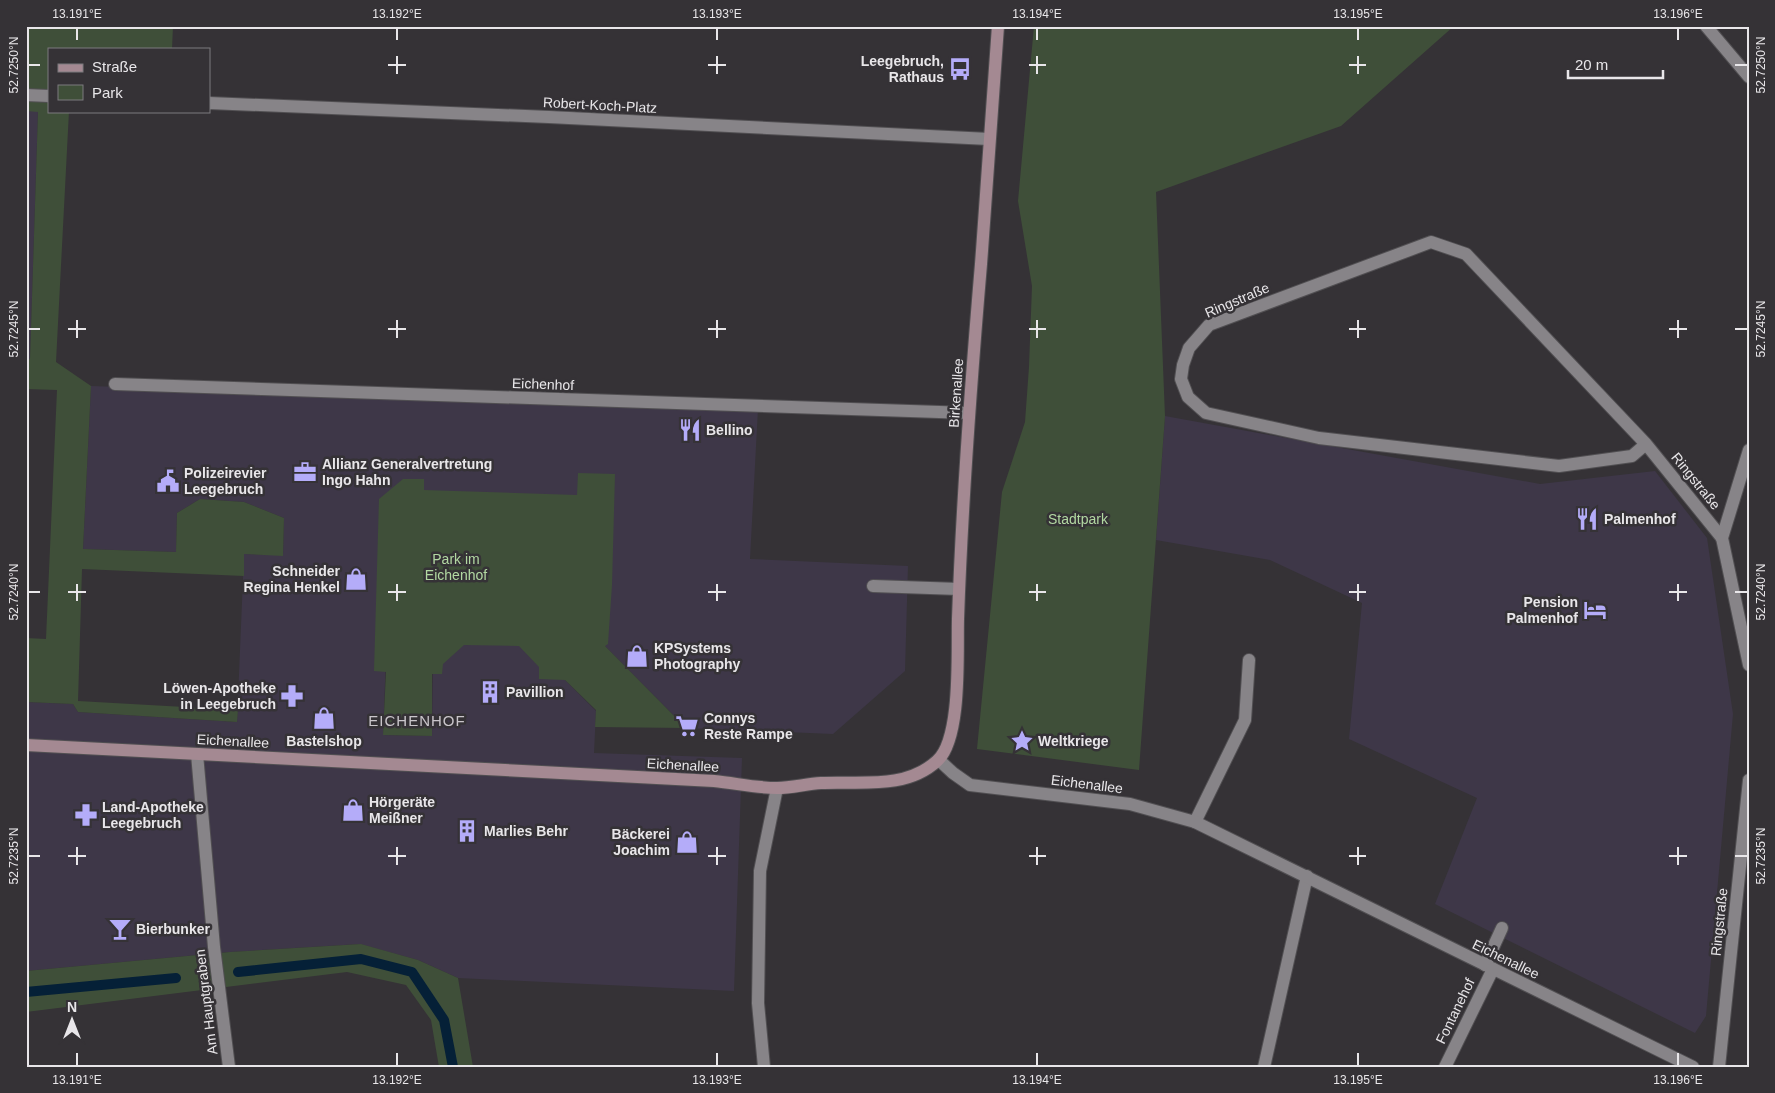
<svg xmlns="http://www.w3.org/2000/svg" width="1775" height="1093" viewBox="0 0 1775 1093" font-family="Arial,sans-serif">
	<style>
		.commercial { fill: #3e3748 }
		.green { fill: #3f4f39 }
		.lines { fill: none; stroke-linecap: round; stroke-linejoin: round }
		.stream { stroke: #052037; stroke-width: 10 }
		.lane-casing { stroke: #514f52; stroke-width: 14 }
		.street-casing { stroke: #514f52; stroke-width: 14 }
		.secondary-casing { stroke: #514f52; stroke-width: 14 }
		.lane { stroke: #878488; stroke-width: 12 }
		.street { stroke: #878488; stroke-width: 12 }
		.secondary { stroke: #a48992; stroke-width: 12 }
		.ticks { fill: none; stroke: #e8e6e9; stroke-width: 2 }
		.labels { text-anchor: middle; stroke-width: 5; stroke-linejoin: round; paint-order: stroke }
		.poi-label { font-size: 14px; font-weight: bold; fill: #e8e6e9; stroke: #353236; text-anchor: start }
		.street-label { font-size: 14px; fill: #e8e6e9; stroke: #353236 }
		.park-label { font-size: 14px; fill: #b2d8a2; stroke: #353236 }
		.neighbourhood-label { font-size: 15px; letter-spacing: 1px; fill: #c9c5ca; stroke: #353236 }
		.neatline { fill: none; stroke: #e8e6e9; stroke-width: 2 }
		.ticks-label { font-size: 12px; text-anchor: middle; fill: #e8e6e9 }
	</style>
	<rect width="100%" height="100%" fill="#353236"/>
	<g class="commercial">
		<path d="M 26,111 L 38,111 L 30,360 L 26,360 Z"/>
		<path d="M 91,386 L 758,409 L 750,559 L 908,566 L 905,671 L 833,734 L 686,728 L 596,637 L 602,507 L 392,498 L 383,735 L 432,736 L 433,663 L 458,634 L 521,636 L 596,711 L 594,753 L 742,758 L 734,991 L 458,978 L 418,960 L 360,944 L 230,952 L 26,971 L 26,702 L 73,704 L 78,712 L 237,722 L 244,554 L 283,555 L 284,518 L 244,502 L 200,499 L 177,513 L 176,552 L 83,549 Z"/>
		<path d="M 1165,416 L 1540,484 L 1655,471 L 1707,538 L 1733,714 L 1706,1016 L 1695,1033 L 1435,904 L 1477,798 L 1349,739 L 1362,603 L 1270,560 L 1156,540 Z"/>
	</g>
	<g class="green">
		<path d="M 26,26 L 173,26 L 172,49 L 49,49 L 49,111 L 69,111 L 56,362 L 91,386 L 83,549 L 176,552 L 177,513 L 200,499 L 244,502 L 284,518 L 283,556 L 244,554 L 244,576 L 82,569 L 78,701 L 238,710 L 237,722 L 78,712 L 73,704 L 26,702 L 26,638 L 46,639 L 57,390 L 26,389 L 26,360 L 30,359 L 38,112 L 26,111 Z"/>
		<path d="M 1034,26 L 1454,26 L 1341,126 L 1156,192 L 1165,416 L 1139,770 L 977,749 L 1002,492 L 1025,422 L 1029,367 L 1032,286 L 1018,201 Z"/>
		<path d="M 578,473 L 615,474 L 612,585 L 608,644 L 605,646 L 686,728 L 595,727 L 596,710 L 565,680 L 539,679 L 539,667 L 519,646 L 464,645 L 443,664 L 442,674 L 432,674 L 432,736 L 383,735 L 386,672 L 374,671 L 379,499 L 403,479 L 424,479 L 424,490 L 577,495 Z"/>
		<path d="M 361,944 L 418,960 L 458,978 L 473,1067 L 439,1067 L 431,1020 L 406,985 L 347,972 L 26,1012 L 26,971 L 230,952 Z"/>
	</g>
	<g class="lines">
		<g class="stream">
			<path d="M 238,972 L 361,959 L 412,972 L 444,1020 L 453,1067"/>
			<path d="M 26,992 L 176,978"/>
		</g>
		<defs>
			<g id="lane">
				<path d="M 873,586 L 959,589"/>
				<path d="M 1195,822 L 1245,720 L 1249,660"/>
				<path d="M 1485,965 L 1502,928"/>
				<path d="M 1264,1067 L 1307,876"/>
			</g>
			<g id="street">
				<path d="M 1706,26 L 1749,77"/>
				<path d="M 26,95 L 49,96"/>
				<path d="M 209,103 L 549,117 L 989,139"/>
				<path d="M 115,384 L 969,413"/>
				<path d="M 1646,444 L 1632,456 L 1559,466 L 1319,438 L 1206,413 L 1188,397 L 1181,379 L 1183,365 L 1189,348 L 1209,325 L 1431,242 L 1466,254 L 1646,444 L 1722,538"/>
				<path d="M 1749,450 L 1722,538 L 1749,665"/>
				<path d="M 197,754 L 214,947 L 229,1067"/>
				<path d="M 939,760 L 953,773 L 970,785 L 1130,804 L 1195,822 L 1693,1067"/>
				<path d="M 764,1067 L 758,1003 L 760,871 L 777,788"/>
				<path d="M 1445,1067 L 1493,969"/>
				<path d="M 1719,1067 L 1749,780"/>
			</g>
			<path id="secondary" d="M 26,745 L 714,781 C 735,783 756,788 777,788 C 791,788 806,784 821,783 C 860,781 905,790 937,761 C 962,739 957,652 958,619 C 962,501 971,382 981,264 C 987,185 992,106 998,26"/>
		</defs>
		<use href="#lane" class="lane-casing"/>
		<use href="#street" class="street-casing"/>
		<use href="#secondary" class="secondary-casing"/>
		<use href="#lane" class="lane"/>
		<use href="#street" class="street"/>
		<use href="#secondary" class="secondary"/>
	</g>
	<path class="ticks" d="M 77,28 L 77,40M 397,28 L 397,40M 717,28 L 717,40M 1037,28 L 1037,40M 1358,28 L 1358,40M 1678,28 L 1678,40M 397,56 L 397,74M 717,56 L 717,74M 1037,56 L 1037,74M 1358,56 L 1358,74M 28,65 L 40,65M 388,65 L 406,65M 708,65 L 726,65M 1029,65 L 1046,65M 1349,65 L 1366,65M 1735,65 L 1748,65M 77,320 L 77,338M 397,320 L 397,338M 717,320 L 717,338M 1037,320 L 1037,338M 1358,320 L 1358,338M 1678,320 L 1678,338M 28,329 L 40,329M 68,329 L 86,329M 388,329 L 406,329M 708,329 L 726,329M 1029,329 L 1046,329M 1349,329 L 1366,329M 1669,329 L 1687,329M 1735,329 L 1748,329M 77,584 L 77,601M 397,584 L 397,601M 717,584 L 717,601M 1037,584 L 1037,601M 1358,584 L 1358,601M 1678,584 L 1678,601M 28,592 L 40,592M 68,592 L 86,592M 388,592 L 406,592M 708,592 L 726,592M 1029,592 L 1046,592M 1349,592 L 1366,592M 1669,592 L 1687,592M 1735,592 L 1748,592M 77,847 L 77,865M 397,847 L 397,865M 717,847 L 717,865M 1037,847 L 1037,865M 1358,847 L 1358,865M 1678,847 L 1678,865M 28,856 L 40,856M 68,856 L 86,856M 388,856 L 406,856M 708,856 L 726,856M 1029,856 L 1046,856M 1349,856 L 1366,856M 1669,856 L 1687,856M 1735,856 L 1748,856M 77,1053 L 77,1066M 397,1053 L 397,1066M 717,1053 L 717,1066M 1037,1053 L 1037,1066M 1358,1053 L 1358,1066M 1678,1053 L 1678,1066"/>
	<defs>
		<symbol id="bus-bare" viewBox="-9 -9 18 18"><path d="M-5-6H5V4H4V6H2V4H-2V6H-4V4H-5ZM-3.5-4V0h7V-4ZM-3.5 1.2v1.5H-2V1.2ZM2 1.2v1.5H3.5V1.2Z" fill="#b4acf9" stroke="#353236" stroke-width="2.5" paint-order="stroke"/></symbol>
		<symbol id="restaurant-bare" viewBox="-9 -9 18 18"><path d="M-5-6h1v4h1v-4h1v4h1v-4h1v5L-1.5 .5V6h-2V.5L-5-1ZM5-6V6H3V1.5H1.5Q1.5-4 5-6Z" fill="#b4acf9" stroke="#353236" stroke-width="2.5" paint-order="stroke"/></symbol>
		<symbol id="office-bare" viewBox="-9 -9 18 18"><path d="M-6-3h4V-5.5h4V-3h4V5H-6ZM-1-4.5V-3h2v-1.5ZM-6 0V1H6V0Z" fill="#b4acf9" stroke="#353236" stroke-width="2.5" paint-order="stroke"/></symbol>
		<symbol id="civic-bare" viewBox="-9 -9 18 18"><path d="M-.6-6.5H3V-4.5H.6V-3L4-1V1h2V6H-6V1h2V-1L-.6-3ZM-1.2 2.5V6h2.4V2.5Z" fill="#b4acf9" stroke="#353236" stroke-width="2.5" paint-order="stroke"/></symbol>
		<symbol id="shop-bare" viewBox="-9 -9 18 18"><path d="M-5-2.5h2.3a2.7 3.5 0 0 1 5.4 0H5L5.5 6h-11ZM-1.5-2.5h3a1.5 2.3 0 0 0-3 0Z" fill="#b4acf9" stroke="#353236" stroke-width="2.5" paint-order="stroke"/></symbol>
		<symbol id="hotel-bare" viewBox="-9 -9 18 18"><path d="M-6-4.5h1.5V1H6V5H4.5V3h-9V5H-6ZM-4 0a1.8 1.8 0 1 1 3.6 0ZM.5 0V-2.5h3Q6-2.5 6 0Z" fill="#b4acf9" stroke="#353236" stroke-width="2.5" paint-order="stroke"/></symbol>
		<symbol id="building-bare" viewBox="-9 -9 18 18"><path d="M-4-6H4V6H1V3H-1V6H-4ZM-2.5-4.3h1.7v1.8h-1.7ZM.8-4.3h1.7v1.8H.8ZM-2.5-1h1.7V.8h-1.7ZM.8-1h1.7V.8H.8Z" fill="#b4acf9" stroke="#353236" stroke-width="2.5" paint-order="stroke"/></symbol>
		<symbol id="pharmacy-bare" viewBox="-9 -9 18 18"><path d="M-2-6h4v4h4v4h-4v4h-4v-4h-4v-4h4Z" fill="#b4acf9" stroke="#353236" stroke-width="2.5" paint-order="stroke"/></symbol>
		<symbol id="supermarket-bare" viewBox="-9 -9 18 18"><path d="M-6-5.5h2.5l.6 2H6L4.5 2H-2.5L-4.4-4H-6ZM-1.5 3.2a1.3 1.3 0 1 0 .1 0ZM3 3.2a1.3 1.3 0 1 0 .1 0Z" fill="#b4acf9" stroke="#353236" stroke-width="2.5" paint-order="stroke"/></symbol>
		<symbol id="sight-bare" viewBox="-9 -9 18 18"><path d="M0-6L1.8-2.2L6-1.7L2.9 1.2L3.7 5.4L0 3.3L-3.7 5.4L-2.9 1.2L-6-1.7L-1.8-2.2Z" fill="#b4acf9" stroke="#353236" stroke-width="2.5" paint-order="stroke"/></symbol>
		<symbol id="bar-bare" viewBox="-9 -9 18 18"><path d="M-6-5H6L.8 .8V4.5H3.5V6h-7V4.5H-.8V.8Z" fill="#b4acf9" stroke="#353236" stroke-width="2.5" paint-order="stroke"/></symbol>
	</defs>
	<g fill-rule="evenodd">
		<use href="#bus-bare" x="944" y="53" width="32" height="32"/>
		<use href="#restaurant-bare" x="674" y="414" width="32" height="32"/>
		<use href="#office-bare" x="289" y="456" width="32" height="32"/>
		<use href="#civic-bare" x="152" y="465" width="32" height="32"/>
		<use href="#restaurant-bare" x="1571" y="503" width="32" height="32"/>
		<use href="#shop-bare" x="340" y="563" width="32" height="32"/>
		<use href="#hotel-bare" x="1579" y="594" width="32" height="32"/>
		<use href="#shop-bare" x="621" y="640" width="32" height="32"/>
		<use href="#building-bare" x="474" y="676" width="32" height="32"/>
		<use href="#pharmacy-bare" x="276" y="680" width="32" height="32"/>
		<use href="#shop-bare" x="308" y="702" width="32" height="32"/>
		<use href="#supermarket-bare" x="671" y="710" width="32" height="32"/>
		<use href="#sight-bare" x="1006" y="725" width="32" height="32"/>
		<use href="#shop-bare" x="337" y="794" width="32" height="32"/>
		<use href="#pharmacy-bare" x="70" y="799" width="32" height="32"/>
		<use href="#building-bare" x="451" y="815" width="32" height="32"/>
		<use href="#shop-bare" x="671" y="826" width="32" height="32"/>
		<use href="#bar-bare" x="104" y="913" width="32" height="32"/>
	</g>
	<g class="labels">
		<g class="poi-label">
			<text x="944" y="66" text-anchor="end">Leegebruch,<tspan x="944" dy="16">Rathaus</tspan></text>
			<text x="706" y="435">Bellino</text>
			<text x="322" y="469">Allianz Generalvertretung<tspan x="322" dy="16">Ingo Hahn</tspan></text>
			<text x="184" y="478">Polizeirevier<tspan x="184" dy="16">Leegebruch</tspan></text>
			<text x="1604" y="524">Palmenhof</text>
			<text x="340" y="576" text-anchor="end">Schneider<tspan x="340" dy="16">Regina Henkel</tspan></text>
			<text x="1578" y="607" text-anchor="end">Pension<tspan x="1578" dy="16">Palmenhof</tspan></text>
			<text x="654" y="653">KPSystems<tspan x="654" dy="16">Photography</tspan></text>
			<text x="276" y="693" text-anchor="end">Löwen-Apotheke<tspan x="276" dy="16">in Leegebruch</tspan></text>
			<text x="506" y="697">Pavillion</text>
			<text x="704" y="723">Connys<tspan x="704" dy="16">Reste Rampe</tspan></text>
			<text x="324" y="746" text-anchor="middle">Bastelshop</text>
			<text x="1038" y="746">Weltkriege</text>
			<text x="369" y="807">Hörgeräte<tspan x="369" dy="16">Meißner</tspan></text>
			<text x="102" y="812">Land-Apotheke<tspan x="102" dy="16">Leegebruch</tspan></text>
			<text x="484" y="836">Marlies Behr</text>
			<text x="670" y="839" text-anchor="end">Bäckerei<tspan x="670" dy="16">Joachim</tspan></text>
			<text x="136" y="934">Bierbunker</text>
		</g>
		<g class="street-label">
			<text transform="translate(600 105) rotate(3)" y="5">Robert-Koch-Platz</text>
			<text transform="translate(1237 300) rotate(-23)" y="5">Ringstraße</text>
			<text transform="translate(543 384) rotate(2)" y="5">Eichenhof</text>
			<text transform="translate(956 393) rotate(-86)" y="5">Birkenallee</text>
			<text transform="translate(1696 481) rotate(51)" y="5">Ringstraße</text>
			<text transform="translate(233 741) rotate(3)" y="5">Eichenallee</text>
			<text transform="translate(683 765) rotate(3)" y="5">Eichenallee</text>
			<text transform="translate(1087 784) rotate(7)" y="5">Eichenallee</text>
			<text transform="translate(1719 922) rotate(-84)" y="5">Ringstraße</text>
			<text transform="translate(1506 959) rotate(26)" y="5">Eichenallee</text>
			<text transform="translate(206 1002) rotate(-97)" y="5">Am Hauptgraben</text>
			<text transform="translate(1455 1011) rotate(-64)" y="5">Fontanehof</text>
		</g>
		<g class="park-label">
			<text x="1078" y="524">Stadtpark</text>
			<text x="456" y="564">Park im<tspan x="456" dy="16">Eichenhof</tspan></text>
		</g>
		<g class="neighbourhood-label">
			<text x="417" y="726">EICHENHOF</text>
		</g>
	</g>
	<rect width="1775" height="1093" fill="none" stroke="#353236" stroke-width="55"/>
	<rect x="48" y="48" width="162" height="65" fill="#353236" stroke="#7d7a7e"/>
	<rect x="58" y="64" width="25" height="8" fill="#a48992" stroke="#7d7a7e"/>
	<text x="92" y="72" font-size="15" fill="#e8e6e9">Straße</text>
	<rect x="58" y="85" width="25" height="15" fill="#3f4f39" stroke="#7d7a7e"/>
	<text x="92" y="98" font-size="15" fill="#e8e6e9">Park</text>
	<g transform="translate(72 1020)" stroke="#353236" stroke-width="4" paint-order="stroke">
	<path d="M0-4L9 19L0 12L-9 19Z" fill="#e8e6e9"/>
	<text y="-8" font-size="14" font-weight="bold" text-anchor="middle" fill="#e8e6e9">N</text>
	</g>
	<path d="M1568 70v8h95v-8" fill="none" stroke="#e8e6e9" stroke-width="2.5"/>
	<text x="1575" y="70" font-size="15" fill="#e8e6e9" stroke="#353236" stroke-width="4" paint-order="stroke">20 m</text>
	<rect x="28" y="28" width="1720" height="1038" class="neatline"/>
	<g class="ticks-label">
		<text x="77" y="18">13.191°E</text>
		<text x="397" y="18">13.192°E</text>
		<text x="717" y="18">13.193°E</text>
		<text x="1037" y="18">13.194°E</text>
		<text x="1358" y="18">13.195°E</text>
		<text x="1678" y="18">13.196°E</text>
		<text transform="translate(14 65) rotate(-90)" y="4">52.7250°N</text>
		<text transform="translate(1761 65) rotate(-90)" y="4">52.7250°N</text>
		<text transform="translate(14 329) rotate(-90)" y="4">52.7245°N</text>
		<text transform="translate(1761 329) rotate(-90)" y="4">52.7245°N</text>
		<text transform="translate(14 592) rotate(-90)" y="4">52.7240°N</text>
		<text transform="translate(1761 592) rotate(-90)" y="4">52.7240°N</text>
		<text transform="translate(14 856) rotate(-90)" y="4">52.7235°N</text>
		<text transform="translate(1761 856) rotate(-90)" y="4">52.7235°N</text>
		<text x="77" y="1084">13.191°E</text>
		<text x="397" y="1084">13.192°E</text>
		<text x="717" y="1084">13.193°E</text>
		<text x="1037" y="1084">13.194°E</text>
		<text x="1358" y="1084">13.195°E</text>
		<text x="1678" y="1084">13.196°E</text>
	</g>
</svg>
